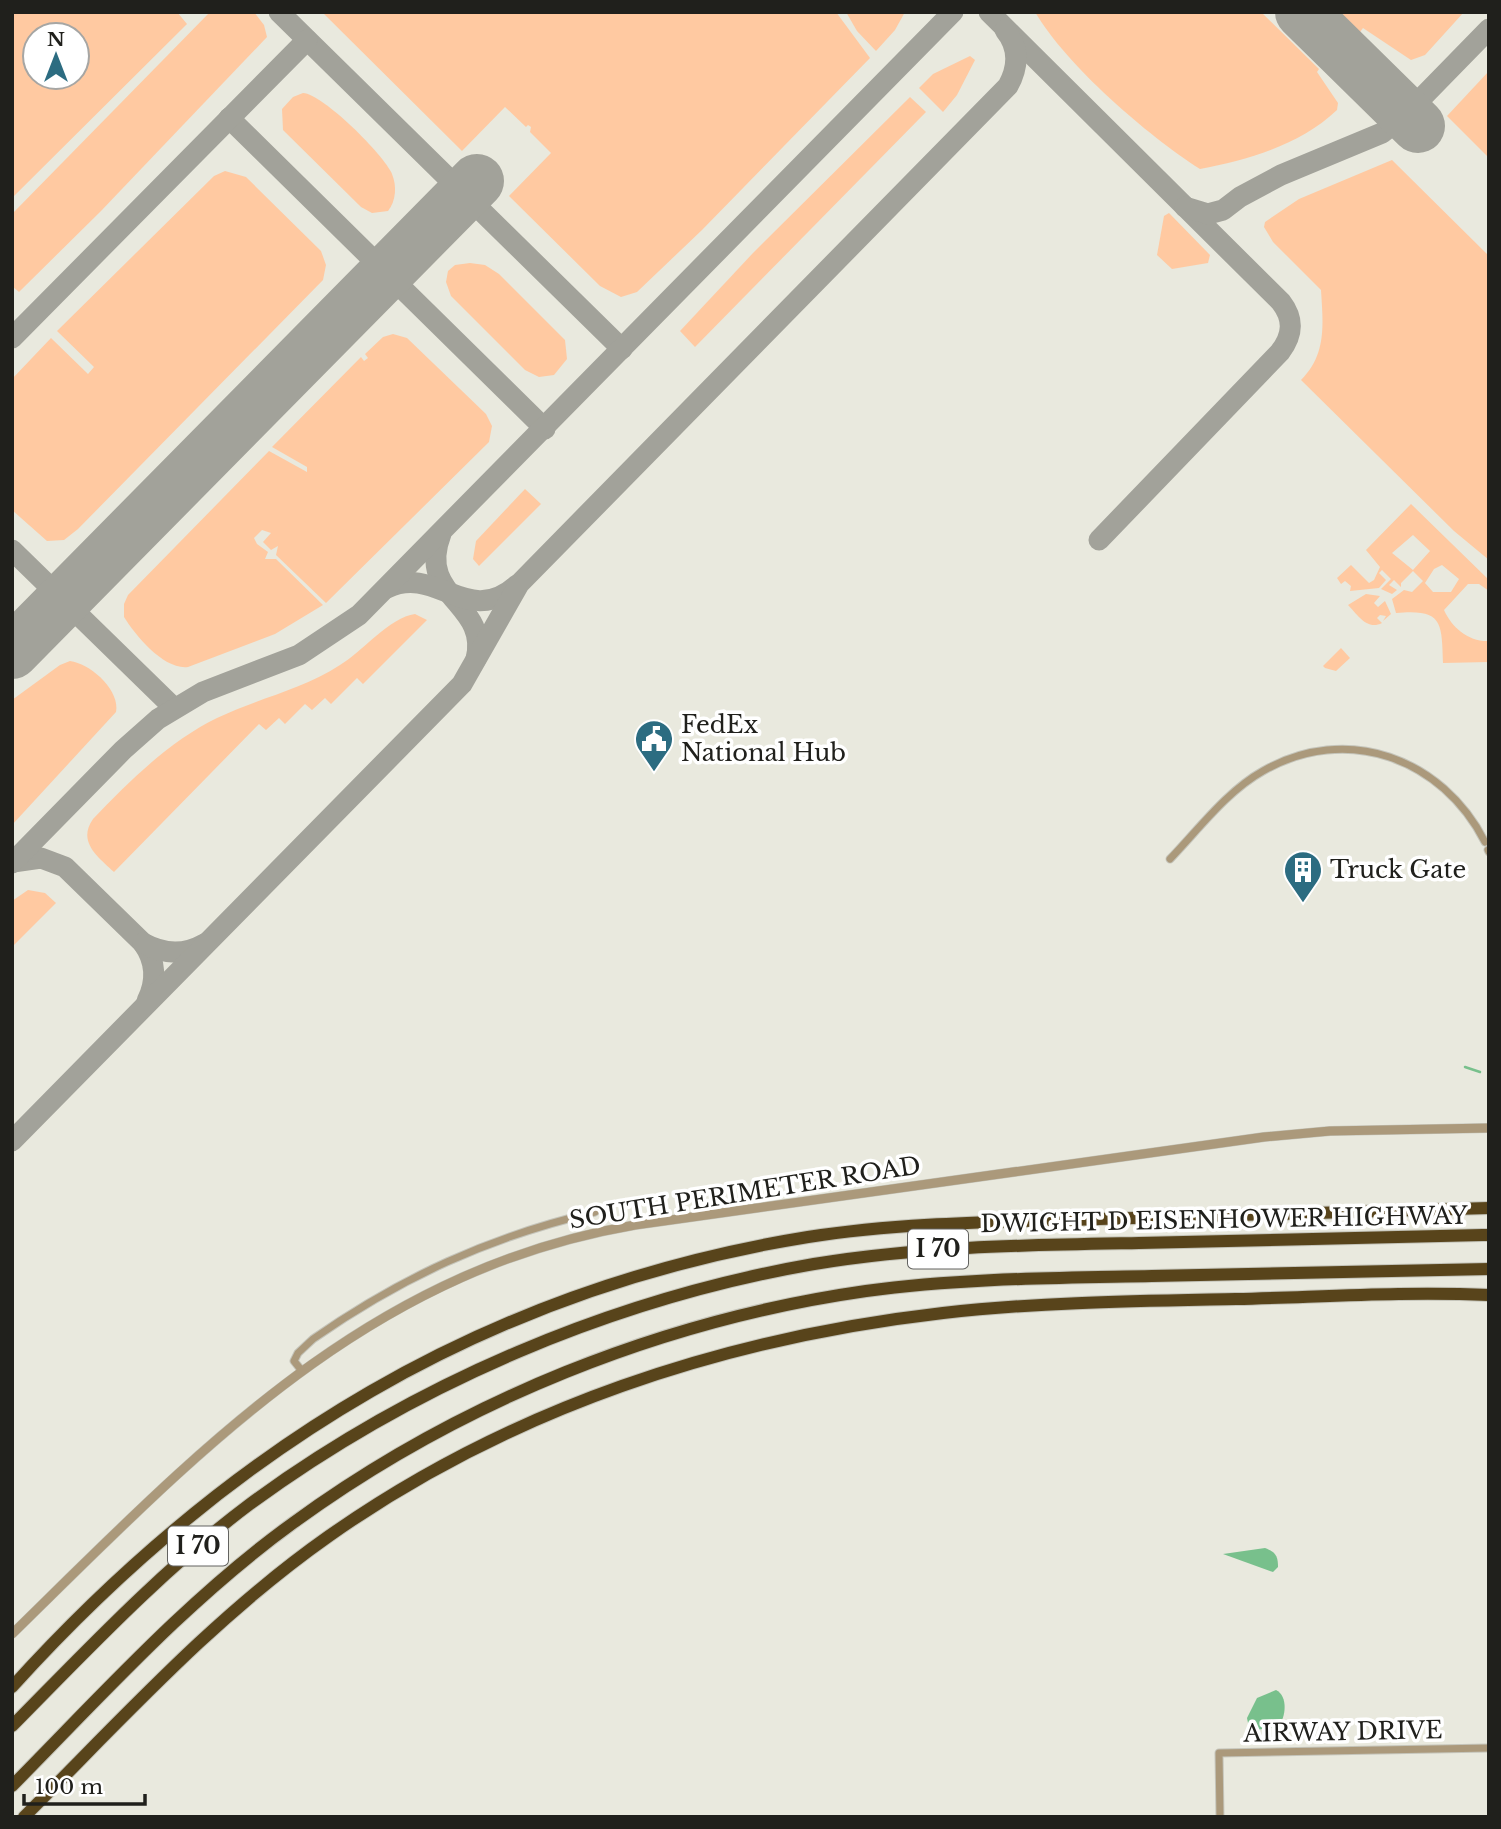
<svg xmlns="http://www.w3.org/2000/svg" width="1501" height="1829" viewBox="0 0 1501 1829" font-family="'Libre Baskerville',serif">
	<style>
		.green { fill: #ffc9a1; fill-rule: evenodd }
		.water { fill: #78c08c }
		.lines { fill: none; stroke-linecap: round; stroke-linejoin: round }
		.stream { stroke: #78c08c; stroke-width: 2.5 }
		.taxiway { stroke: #a2a29a; stroke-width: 21 }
		.runway { stroke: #a2a29a; stroke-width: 54 }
		.minor-casing { stroke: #c5c5bb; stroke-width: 9 }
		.tertiary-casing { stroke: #c5c5bb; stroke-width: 10 }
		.motorway-casing { stroke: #c5c5bb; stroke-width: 14 }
		.minor { stroke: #ab997b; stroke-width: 7 }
		.tertiary { stroke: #ab997b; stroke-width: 9 }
		.motorway { stroke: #58441b; stroke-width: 12 }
		.labels { text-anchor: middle; stroke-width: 7; stroke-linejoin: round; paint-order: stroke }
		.shield { fill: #fff; stroke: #636360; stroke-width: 2 }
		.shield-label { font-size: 23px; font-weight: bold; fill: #20201c }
		.poi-label { font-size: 24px; fill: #20201c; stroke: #fff; text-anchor: start }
		.street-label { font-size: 24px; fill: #20201c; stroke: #fff }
	</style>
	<rect width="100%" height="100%" fill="#e9e9de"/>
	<g class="green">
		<path d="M 12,12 L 177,12 L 187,24 L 12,198 ZM 35,35 L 77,35 L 77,77 L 35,77 Z"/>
		<path d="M 210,12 L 254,12 L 264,25 L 267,37 L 101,211 L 19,292 L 12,286 L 12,214 Z"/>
		<path d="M 322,12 L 836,12 L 870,58 L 702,230 L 637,292 L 621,297 L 600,286 L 509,196 L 551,153 L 530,132 L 531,127 L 528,125 L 526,127 L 505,107 L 462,151 Z"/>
		<path d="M 846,12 L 905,12 L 895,30 L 876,51 L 857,31 Z"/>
		<path d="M 1035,12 L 1261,12 L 1319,69 L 1317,72 L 1338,103 L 1337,110 C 1300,145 1248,160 1200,169 C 1147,135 1067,66 1035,12 Z"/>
		<path d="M 1340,12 L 1464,12 L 1425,55 L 1411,60 L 1363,28 L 1360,32 Z"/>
		<path d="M 970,56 L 975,60 L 957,95 L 943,112 L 919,88 L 933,74 Z"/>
		<path d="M 1489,71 L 1489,158 L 1447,116 Z"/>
		<path d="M 303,93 C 323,94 384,155 392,174 C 397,186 396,201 388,211 L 372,213 L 361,207 L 283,130 L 282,109 L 293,97 Z"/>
		<path d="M 910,97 L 926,112 L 695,347 L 680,331 L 753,253 Z"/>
		<path d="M 1392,160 L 1489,256 L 1489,560 L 1454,531 L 1301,380 C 1327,354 1323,324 1321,290 L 1273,242 L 1264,227 L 1265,222 L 1299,199 Z"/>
		<path d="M 225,171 L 246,177 L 321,251 L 326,265 L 323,280 L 78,529 L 64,540 L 47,541 L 12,510 L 12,379 L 51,338 L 88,374 L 94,367 L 57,331 L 214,176 Z"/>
		<path d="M 1169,213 L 1210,255 L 1208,263 L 1172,269 L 1157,255 L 1164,216 Z"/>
		<path d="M 470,263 L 485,265 L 499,274 L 565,340 L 567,359 L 554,375 L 539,377 L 525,370 L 451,296 L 446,282 L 448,271 L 455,265 Z"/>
		<path d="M 393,334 L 407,338 L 486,414 L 492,426 L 489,442 L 326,603 L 276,555 L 278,546 L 271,550 L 263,542 L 271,533 L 262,530 L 254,538 L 257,544 L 268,552 L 265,559 L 276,559 L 323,605 L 275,634 L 188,667 C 164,670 136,636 124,617 L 124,604 L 128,595 L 269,451 L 307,472 L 307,467 L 272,447 L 361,357 L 364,361 L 368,358 L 365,354 L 383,337 Z"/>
		<path d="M 525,489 L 541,504 L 479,566 L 473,559 L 476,541 Z"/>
		<path d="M 1411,504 L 1489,580 L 1489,591 L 1479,584 L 1468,584 L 1444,610 C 1452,628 1469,642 1489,641 L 1489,662 L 1443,663 C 1442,621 1442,609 1396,613 L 1392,599 L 1404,590 L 1412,592 L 1423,581 L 1413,571 L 1401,583 L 1401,587 L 1394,580 L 1389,585 L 1397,590 L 1392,594 L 1381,589 L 1391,579 L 1382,570 L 1379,573 L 1386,580 L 1379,588 L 1350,591 L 1351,586 L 1345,581 L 1341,584 L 1337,578 L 1351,565 L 1369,583 L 1374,580 L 1380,567 L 1366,550 ZM 1413,535 L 1430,551 L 1413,570 L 1392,553 ZM 1442,565 L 1459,579 L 1451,592 L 1433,592 L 1425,583 L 1434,569 Z"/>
		<path d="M 1366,594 L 1380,596 L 1374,603 L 1378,607 L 1385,601 L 1391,614 L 1383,621 L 1386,616 L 1380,615 L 1377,618 L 1382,623 C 1367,631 1357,614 1348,605 Z"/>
		<path d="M 415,614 L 427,620 L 363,684 L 357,678 L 331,704 L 325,698 L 312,710 L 305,704 L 285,724 L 279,718 L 266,730 L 259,724 L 114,872 C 98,857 77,842 93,819 C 129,781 170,741 217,718 C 258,698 302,690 340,665 C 362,652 390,617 415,614 Z"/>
		<path d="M 1341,648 L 1350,658 L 1336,671 L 1325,668 L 1323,666 Z"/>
		<path d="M 70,661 C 91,664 120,690 116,712 L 12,825 L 12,700 L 60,665 Z"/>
		<path d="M 28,890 L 45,893 L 56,903 L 12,947 L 12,901 Z"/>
	</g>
	<g class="water">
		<path d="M 1265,1548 C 1275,1552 1278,1555 1278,1567 L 1273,1572 L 1223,1554 Z"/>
		<path d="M 1276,1690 C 1288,1696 1286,1716 1279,1726 L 1257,1730 L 1249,1728 L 1247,1718 L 1257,1698 Z"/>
	</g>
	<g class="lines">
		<path class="stream" d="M 1465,1067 L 1480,1072"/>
		<g class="taxiway">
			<path d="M 279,12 L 622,349"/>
			<path d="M 989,12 L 1281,302 C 1294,319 1293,335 1280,352 L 1099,540"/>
			<path d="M 229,118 L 545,429"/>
			<path d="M 1185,207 L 1208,214 L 1223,210 L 1240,197 L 1281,175 L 1382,133 L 1406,114 L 1489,29"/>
			<path d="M 12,338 L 307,40"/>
			<path d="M 441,534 C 416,598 490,603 476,659"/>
			<path d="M 12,550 L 174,708"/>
			<path d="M 387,588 C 437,564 467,629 517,585"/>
			<path d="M 13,862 L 41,858 L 65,867 L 143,943 C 156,961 157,981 147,1001"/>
			<path d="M 12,863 L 123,750 L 158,719 L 203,692 L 299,655 L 359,615 L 953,12"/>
			<path d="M 143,943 C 163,954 183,956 204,944"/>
			<path d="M 12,1141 L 462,684 L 519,584 L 1008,86 C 1019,66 1019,47 1005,30"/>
		</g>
		<g class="runway">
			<path d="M 1302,12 L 1418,126"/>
			<path d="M 12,652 L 477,181"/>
		</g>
		<defs>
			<g id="minor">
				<path d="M 1488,850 L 1489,852"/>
				<path d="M 1170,859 C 1198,830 1227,791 1263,771 C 1347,723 1442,758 1485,842"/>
				<path d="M 302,1371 L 294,1361 L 298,1353 L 313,1339 C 402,1277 489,1237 595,1212"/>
				<path d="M 1220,1817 L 1219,1753 L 1489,1748"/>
			</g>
			<path id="tertiary" d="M 12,1634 C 198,1452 366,1271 635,1225 L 1264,1137 L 1330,1131 L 1489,1128"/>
			<g id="motorway">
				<path d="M 12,1687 C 229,1447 486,1289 808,1237 C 904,1222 1002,1222 1099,1219 C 1229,1215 1359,1211 1489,1208"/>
				<path d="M 12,1726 C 88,1649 163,1569 250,1504 C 415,1383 613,1299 814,1264 C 922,1246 1030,1245 1139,1243 C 1255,1240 1372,1237 1489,1235"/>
				<path d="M 12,1786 C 103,1694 188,1599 293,1523 C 460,1401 662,1320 866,1291 C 961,1278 1057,1278 1152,1276 C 1265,1274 1377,1271 1489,1269"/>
				<path d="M 24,1817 C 123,1718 215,1616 329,1536 C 511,1408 724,1338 943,1313 C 1041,1302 1138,1301 1236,1299 C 1320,1297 1405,1291 1489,1295"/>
			</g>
		</defs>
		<use href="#minor" class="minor-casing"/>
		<use href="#tertiary" class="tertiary-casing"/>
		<use href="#motorway" class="motorway-casing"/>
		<use href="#minor" class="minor"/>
		<use href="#tertiary" class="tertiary"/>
		<use href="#motorway" class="motorway"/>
	</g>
	<defs>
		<symbol id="civic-pin" viewBox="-11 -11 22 30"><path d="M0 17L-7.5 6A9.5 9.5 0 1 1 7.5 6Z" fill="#2c6c81" stroke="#fff"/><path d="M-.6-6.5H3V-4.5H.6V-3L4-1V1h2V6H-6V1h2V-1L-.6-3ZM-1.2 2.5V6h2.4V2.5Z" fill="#fff"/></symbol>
		<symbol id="building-pin" viewBox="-11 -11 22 30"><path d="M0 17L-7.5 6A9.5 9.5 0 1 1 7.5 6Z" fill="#2c6c81" stroke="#fff"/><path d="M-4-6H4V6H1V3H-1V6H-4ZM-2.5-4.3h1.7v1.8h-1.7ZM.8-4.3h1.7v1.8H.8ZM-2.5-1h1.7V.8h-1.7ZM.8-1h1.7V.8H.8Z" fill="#fff"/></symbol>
	</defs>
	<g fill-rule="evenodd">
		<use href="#civic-pin" x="632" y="717" width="44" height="60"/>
		<use href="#building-pin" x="1281" y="848" width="44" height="60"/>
	</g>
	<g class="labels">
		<g class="shield">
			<rect x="908" y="1229.5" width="60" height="39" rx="5"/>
			<rect x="168" y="1526.5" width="60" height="39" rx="5"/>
		</g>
		<g class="shield-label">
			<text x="938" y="1257">I 70</text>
			<text x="198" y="1554">I 70</text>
		</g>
		<g class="poi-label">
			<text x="681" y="733">FedEx<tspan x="681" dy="28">National Hub</tspan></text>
			<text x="1330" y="878">Truck Gate</text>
		</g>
		<g class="street-label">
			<text transform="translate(745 1193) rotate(-9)" y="8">SOUTH PERIMETER ROAD</text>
			<text transform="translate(1224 1220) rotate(-1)" y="8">DWIGHT D EISENHOWER HIGHWAY</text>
			<text transform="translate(1343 1732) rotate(-1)" y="8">AIRWAY DRIVE</text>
		</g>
	</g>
	<rect width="1501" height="1829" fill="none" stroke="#20201c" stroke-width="28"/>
	<g transform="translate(56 56)"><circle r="33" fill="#ffffff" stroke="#a6a6a4" stroke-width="2"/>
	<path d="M0-5L12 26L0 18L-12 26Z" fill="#2c6c81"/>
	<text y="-10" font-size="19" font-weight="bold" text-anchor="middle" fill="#20201c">N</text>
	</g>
	<path d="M24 1794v10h121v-10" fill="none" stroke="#20201c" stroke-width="3.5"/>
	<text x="35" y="1794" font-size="21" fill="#20201c" stroke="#ffffff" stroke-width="5" paint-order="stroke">100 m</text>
</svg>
